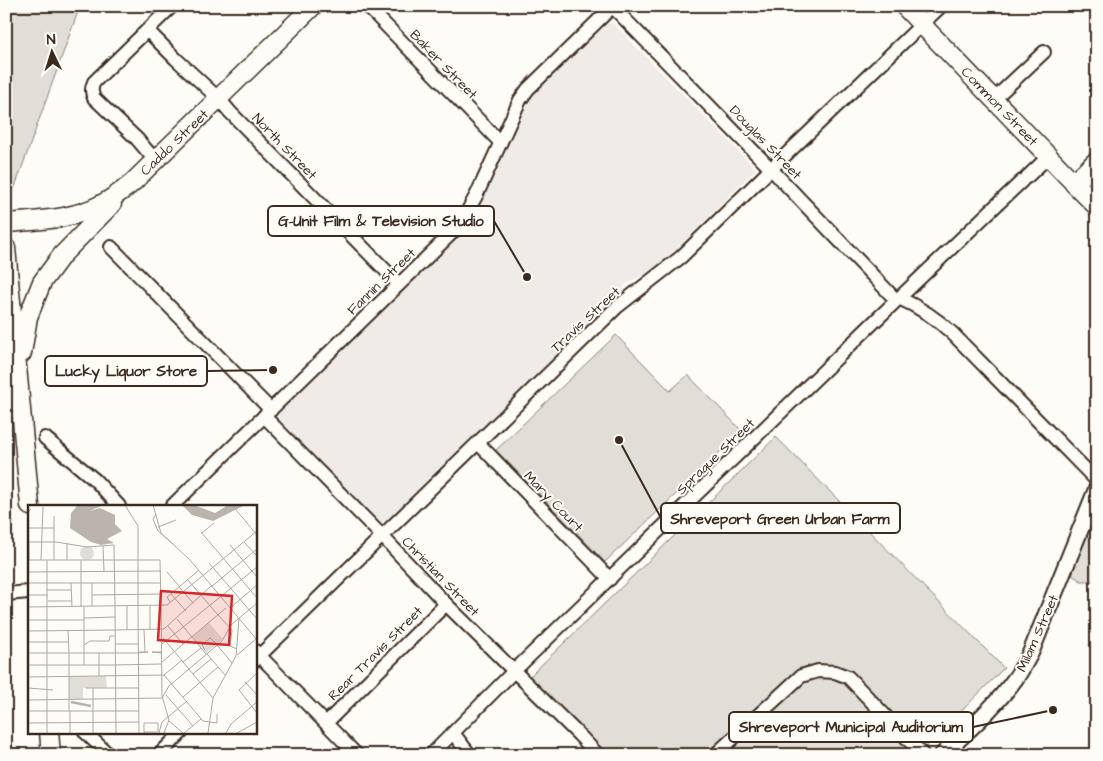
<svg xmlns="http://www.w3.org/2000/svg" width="1103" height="761" viewBox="0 0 1103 761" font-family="'Architects Daughter',sans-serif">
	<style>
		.built { fill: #efece7 }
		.green { fill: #e1ded7; stroke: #8e847a }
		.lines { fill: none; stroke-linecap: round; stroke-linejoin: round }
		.minor-casing { stroke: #3b2a1e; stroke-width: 16 }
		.tertiary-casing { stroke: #3b2a1e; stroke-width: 19 }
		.secondary-casing { stroke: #3b2a1e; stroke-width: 21 }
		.primary-casing { stroke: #3b2a1e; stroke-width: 22 }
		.minor { stroke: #fdfcf7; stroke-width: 12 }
		.tertiary { stroke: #fdfcf7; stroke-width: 15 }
		.secondary { stroke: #fdfcf7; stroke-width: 18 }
		.primary { stroke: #fdfcf7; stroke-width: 19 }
		.labels { text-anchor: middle; stroke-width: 4; stroke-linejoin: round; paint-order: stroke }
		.street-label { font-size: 14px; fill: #3b2a1e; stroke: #fdfcf7 }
		.inset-river { fill: none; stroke: #bbb4ad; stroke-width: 2.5 }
		.inset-road { fill: none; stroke: #afa8a0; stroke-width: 1 }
		.view { fill: #d62828; fill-opacity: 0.15; stroke: #d62828; stroke-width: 2.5 }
		.inset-edge { fill: none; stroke: #3b2a1e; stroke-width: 2.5 }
		.leader { fill: none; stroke: #3b2a1e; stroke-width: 2 }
		.callout-dot { fill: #3b2a1e; stroke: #fdfcf7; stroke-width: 2 }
		.callout { fill: #fdfcf7; stroke: #3b2a1e; stroke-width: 2 }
		.callout-label { font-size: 15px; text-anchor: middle; font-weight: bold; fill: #3b2a1e }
	</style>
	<rect width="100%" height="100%" fill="#fdfcf7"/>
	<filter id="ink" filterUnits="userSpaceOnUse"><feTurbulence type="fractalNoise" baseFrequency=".02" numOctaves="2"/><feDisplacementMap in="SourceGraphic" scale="10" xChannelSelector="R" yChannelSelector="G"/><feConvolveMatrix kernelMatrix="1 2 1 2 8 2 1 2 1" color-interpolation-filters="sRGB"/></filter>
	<g filter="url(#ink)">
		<path class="built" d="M 608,23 L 614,24 L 756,169 L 686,240 L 663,261 L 648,272 L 628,283 L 601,311 L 384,523 L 381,524 L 378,524 L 281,425 L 278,418 L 280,409 L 439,254 L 473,216 L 528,96 Z"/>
		<g class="green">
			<path d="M 6,6 L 80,6 L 12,195 L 6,190 Z"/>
			<path d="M 616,335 L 670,391 L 688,375 L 742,431 L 605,562 L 496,450 Z"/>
			<path d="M 776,437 L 1004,668 L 918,755 L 606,755 L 530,676 Z"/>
			<path d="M 1097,488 L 1097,581 L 1081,581 L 1064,570 Z"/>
		</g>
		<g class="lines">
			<defs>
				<g id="minor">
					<path d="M 367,6 L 500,142"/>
					<path d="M 612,6 L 771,169 L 896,300"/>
					<path d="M 148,31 L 176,59 L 219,99 L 230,112 L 399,284"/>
					<path d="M 994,99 L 1044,52"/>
					<path d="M 155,160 L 137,139 L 94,98 C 91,92 91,88 94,82 L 172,6"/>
					<path d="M 1027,177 L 1049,156"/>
					<path d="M 111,247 L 271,410"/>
					<path d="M 899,298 C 919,307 936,318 952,333 L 1097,481"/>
					<path d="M 264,416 L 382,536 L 446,604 L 579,735 L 598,755"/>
					<path d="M 45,438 L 95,480 L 119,506"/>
					<path d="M 478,443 L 610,579"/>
					<path d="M 172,506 L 460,225 L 477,194 L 520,100 L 528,89 L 613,6"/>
					<path d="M 6,594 L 29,592"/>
					<path d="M 255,651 L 357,755"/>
					<path d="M 255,660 L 617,307 L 681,257 L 771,169 L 941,6"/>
					<path d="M 326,723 L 446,604"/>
					<path d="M 85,732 L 109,755"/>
					<path d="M 453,733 L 470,755"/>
					<path d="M 159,755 L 182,732"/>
					<path d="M 431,755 L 514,671 L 874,322 L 986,215 L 1022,181"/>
					<path d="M 715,755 L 801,676 L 818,671 L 835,672 L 848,677 L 923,755"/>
				</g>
				<path id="tertiary" d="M 942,755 C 967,731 995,707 1015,679 C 1021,671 1026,661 1031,652 L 1097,488"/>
				<g id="secondary">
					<path d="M 904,6 L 1074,183"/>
					<path d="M 6,223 C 38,220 73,220 102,204 C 113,198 122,191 131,184 L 313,6"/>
					<path d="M 6,248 L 30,506"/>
					<path d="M 22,353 L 28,317 L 42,282 L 62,255 L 112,204"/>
					<path d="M 49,732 L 51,755"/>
				</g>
				<path id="primary" d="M 1097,161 L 1074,183 L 1097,206"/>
			</defs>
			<use href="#minor" class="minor-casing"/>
			<use href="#tertiary" class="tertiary-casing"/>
			<use href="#secondary" class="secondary-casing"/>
			<use href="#primary" class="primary-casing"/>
			<use href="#minor" class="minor"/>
			<use href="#tertiary" class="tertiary"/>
			<use href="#secondary" class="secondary"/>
			<use href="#primary" class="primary"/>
		</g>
	</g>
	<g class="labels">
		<g class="street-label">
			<text transform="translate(444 64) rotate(46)" y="5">Baker Street</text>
			<text transform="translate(1000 106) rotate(46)" y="5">Common Street</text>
			<text transform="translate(174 142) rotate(-44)" y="5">Caddo Street</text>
			<text transform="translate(766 142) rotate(46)" y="5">Douglas Street</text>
			<text transform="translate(285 146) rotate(46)" y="5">North Street</text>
			<text transform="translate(381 281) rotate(-44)" y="5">Fannin Street</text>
			<text transform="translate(585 319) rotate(-43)" y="5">Travis Street</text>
			<text transform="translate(715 456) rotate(-44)" y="5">Sprague Street</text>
			<text transform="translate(554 501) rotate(46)" y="5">Mary Court</text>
			<text transform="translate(441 576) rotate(46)" y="5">Christian Street</text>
			<text transform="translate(1037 633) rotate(-66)" y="5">Milam Street</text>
			<text transform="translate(375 653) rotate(-45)" y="5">Rear Travis Street</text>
		</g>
	</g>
	<g transform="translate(28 505)">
		<rect width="229" height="229" fill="#fdfcf7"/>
		<path d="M52 48a7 7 0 1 1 14 0a7 7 0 1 1-14 0ZM 181,118 L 195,134 L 178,148 L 164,132 ZM 41,171 L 78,171 L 79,183 L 55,183 L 55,194 L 41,194 Z" fill="#e1ded7"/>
		<path d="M 50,0 L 75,0 L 62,6 L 72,3 L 87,10 L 87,19 L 94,26 L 79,34 L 86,38 L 73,40 L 63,37 L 42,23 L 43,8 ZM 154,0 L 166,0 L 187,8 L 200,0 L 217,0 L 185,16 L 164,10 Z" fill="#bbb4ad"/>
		<path class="inset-river" d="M 43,197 L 63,201"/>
		<path class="inset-road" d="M 97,0 L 110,21 L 110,100M 125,0 L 133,28 L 162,55 L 229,135M 204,0 L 229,30M 128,9 L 125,14 L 130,26 L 145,39M 130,22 L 148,15M 0,23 L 26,23M 173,27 L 229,93M 174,28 L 186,18M 0,37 L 28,37 L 59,42 L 86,40 L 87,101M 216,37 L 229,51M 202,40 L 229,72M 75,41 L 76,66M 0,55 L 132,55 L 133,101M 1,55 L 0,7 L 3,4M 13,55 L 15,2M 26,55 L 26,11M 39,55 L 39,38M 53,55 L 53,102M 181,58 L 229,114M 0,67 L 133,66M 139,67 L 151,81M 159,74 L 190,110M 0,78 L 133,78M 43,78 L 44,102M 64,78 L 64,101M 151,82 L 165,98M 183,82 L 229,44M 19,85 L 43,85M 143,89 L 158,106M 0,90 L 20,90M 64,90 L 133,89M 20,96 L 44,96M 142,97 L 139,92 L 171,65M 87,101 L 88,228M 99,101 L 99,125M 110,101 L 111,228M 133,101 L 134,191 L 141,215 L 136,228M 0,102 L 139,100 L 229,26M 202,103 L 229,80M 190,110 L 204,125 L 202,141 L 209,144M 56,113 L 87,112M 149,114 L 178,149M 0,115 L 56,115M 140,121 L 155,139M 40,125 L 41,148M 87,125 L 136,124 L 183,81M 116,125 L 117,147M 122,125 L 122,101M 0,126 L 87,125M 135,133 L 185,193M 0,137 L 40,137M 87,139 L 110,139M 56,140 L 62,136 L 81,136 L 82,131 L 87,131M 133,140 L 229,62M 189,140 L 204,158M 177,145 L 174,140 L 182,133 L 190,140M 110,147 L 120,147 L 110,148M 133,147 L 124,147 L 133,148M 0,148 L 87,148M 71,148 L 71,171M 87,148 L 110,148M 179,149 L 197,170M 209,150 L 228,134M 134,157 L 198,103M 155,157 L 173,143M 0,160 L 87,160M 56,160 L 56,102M 87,160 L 133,159M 229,168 L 211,185 L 229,208M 165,169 L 183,154M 136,170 L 154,155M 0,172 L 136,170 L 175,216 L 182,217M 217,177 L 229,190M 0,183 L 25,185M 58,183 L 88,183M 65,183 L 65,228M 88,183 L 111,183M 138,190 L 165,221M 155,192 L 190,162M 0,195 L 134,193 L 141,181 L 194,136 L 203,120 L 229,98M 0,206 L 88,206M 41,206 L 41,148M 42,206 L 42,228M 88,206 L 111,206M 141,216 L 155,228M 182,217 L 189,218 L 189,209M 0,218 L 111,217M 19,228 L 19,55M 116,228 L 116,218 L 130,218 L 130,227 L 116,227M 131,228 L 134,217 L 159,196M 156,228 L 173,214M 180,228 L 185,193 L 208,151 L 211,114M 198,228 L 203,219 L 229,197M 209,228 L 229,217"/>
		<path class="view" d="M 133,86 L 204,91 L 201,140 L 130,135 Z"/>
		<rect width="229" height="229" class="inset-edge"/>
	</g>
	<path class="leader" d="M527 277L494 221M273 370L207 371M619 440L661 518M1053 710L973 727"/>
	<g class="callout-dot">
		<circle cx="527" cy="277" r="5"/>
		<circle cx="273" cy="370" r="5"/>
		<circle cx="619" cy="440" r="5"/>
		<circle cx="1053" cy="710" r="5"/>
	</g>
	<g class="callout">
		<rect x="268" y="206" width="226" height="30" rx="5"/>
		<rect x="45" y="356" width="162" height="30" rx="5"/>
		<rect x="661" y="503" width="239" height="30" rx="5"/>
		<rect x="729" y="712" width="244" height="30" rx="5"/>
	</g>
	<g class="callout-label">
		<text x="381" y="226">G-Unit Film &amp; Television Studio</text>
		<text x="126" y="376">Lucky Liquor Store</text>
		<text x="780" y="524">Shreveport Green Urban Farm</text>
		<text x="851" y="732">Shreveport Municipal Auditorium</text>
	</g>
	<rect width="1103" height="761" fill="none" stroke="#fdfcf7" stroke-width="25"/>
	<rect x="12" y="12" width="1078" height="736" fill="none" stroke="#3b2a1e" stroke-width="2" filter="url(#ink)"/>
	<g transform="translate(52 52) rotate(356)" stroke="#fdfcf7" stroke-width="4" paint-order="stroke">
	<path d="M0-4L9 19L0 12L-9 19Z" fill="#3b2a1e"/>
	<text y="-8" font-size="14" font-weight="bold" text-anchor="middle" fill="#3b2a1e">N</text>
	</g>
</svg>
